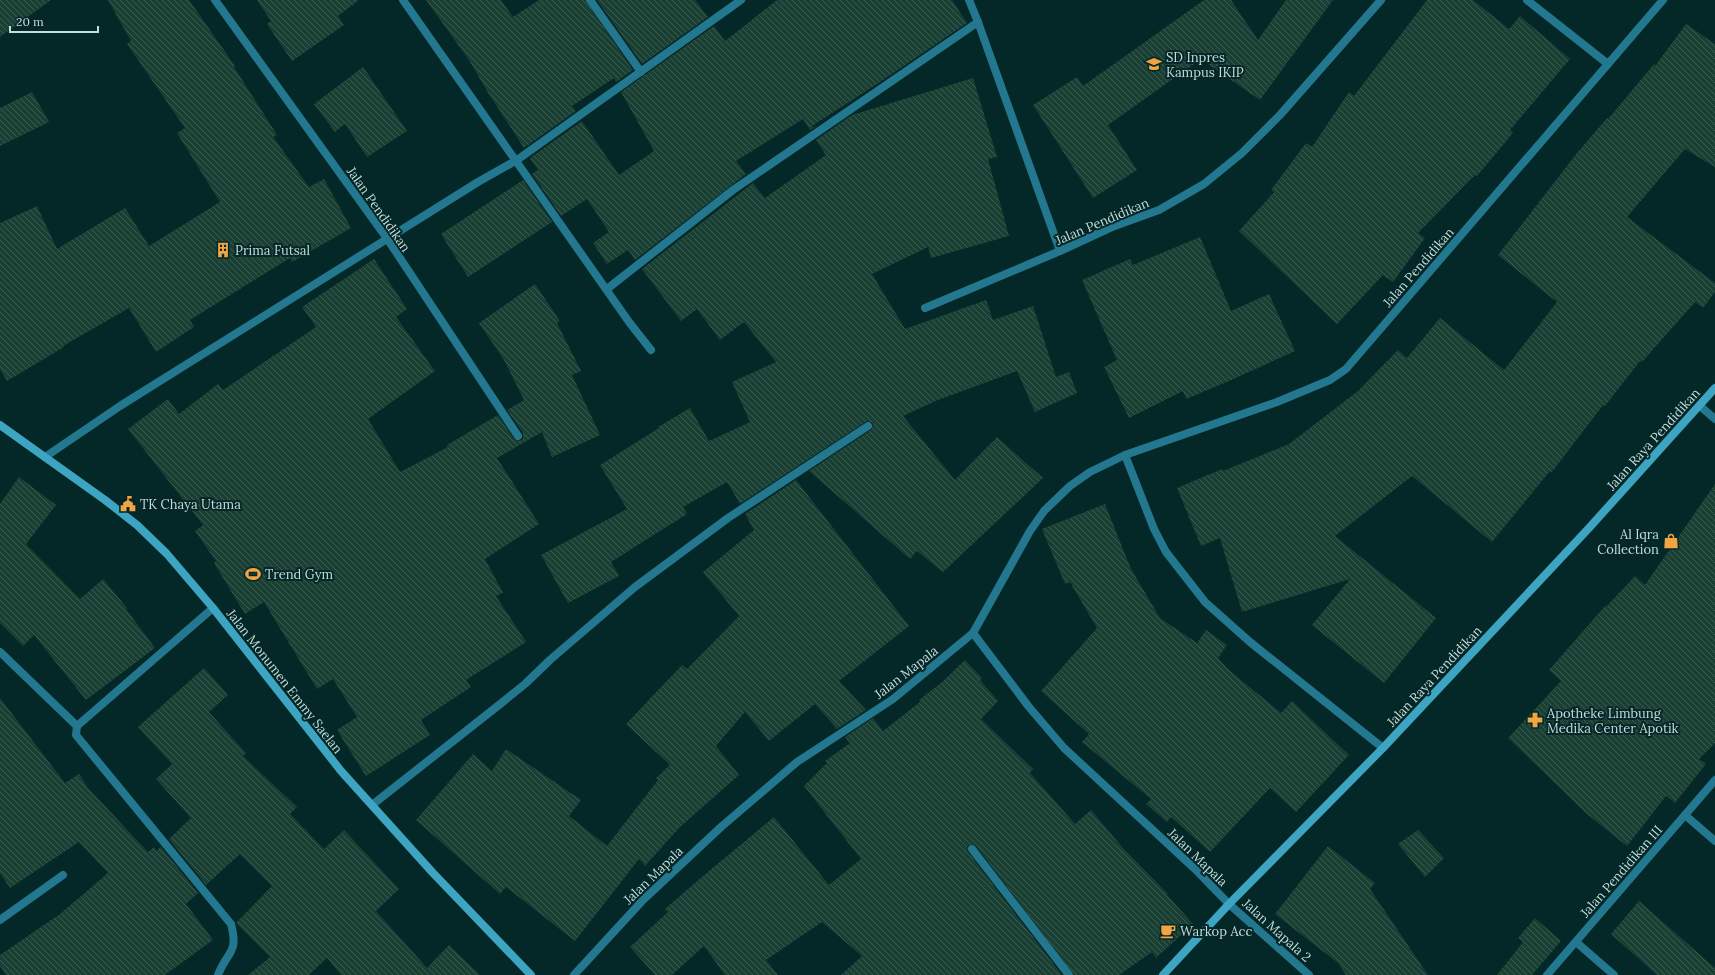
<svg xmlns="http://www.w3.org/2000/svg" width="1715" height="975" viewBox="0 0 1715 975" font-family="Lora,serif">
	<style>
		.building { fill: url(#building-back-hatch) }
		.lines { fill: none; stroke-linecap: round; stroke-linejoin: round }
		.street { stroke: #23778e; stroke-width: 8 }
		.secondary { stroke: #3da5c2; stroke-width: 8 }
		.labels { text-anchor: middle; stroke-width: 4; stroke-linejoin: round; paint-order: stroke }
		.poi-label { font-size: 13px; fill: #c5dcdc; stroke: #042727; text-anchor: start }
		.street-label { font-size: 13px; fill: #c5dcdc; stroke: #042727 }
	</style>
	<defs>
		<pattern id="building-back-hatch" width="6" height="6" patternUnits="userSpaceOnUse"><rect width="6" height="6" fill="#1a4034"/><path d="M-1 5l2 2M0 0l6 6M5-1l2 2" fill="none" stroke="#3a5b51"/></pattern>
	</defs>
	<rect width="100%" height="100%" fill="#042727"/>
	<g class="building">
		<path d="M 0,0 L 51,0 L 0,37 Z"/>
		<path d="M 108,0 L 189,0 L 235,66 L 234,67 L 277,135 L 273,137 L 309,187 L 324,179 L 351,228 L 292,262 L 290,258 L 190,320 L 194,327 L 156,352 L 129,308 L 63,346 L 64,347 L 7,381 L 0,369 L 0,223 L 37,206 L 57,249 L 125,208 L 149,246 L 220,202 L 177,133 L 185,128 L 127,44 L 131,41 Z"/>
		<path d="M 257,0 L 359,0 L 338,16 L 344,25 L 292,61 L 267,24 L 271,21 Z"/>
		<path d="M 426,0 L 501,0 L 513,17 L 539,0 L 585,0 L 633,70 L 616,82 L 614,78 L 572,106 L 576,111 L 524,148 L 487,91 L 469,60 Z"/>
		<path d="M 597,0 L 695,0 L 708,17 L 642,64 Z"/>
		<path d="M 777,0 L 952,0 L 967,23 L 883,80 L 809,128 L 817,126 L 810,130 L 803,119 L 736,161 L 746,174 L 635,260 L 628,250 L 607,264 L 593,243 L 609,232 L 587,199 L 561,216 L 532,174 L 538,170 L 530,158 L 582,121 L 619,175 L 654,151 L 621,92 L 714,26 L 725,41 Z"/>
		<path d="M 1204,0 L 1231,0 L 1258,40 L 1286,0 L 1333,0 L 1260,100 L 1201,59 L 1108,125 L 1137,170 L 1093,198 L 1033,105 L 1077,77 L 1083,86 Z"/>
		<path d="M 1427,0 L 1473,0 L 1509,29 L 1520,16 L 1570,59 L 1510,130 L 1513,133 L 1477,176 L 1475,175 L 1418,233 L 1425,238 L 1393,282 L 1383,275 L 1337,324 L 1239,231 L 1274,192 L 1271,190 L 1306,143 L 1312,147 L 1349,92 L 1354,96 Z"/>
		<path d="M 1686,24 L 1715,44 L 1715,167 L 1685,149 L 1627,217 L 1715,283 L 1715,292 L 1703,308 L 1695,302 L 1642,362 L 1640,361 L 1605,406 L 1603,405 L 1552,472 L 1550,471 L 1492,542 L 1412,476 L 1335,536 L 1436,618 L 1384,683 L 1312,625 L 1350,579 L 1242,612 L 1220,538 L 1201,546 L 1177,488 L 1222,469 L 1223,471 L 1289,444 L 1358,391 L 1398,350 L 1407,358 L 1440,318 L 1504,370 L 1557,302 L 1498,255 L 1577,153 L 1607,118 L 1608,119 L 1654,64 L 1655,66 Z"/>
		<path d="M 363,67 L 407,131 L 367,157 L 345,124 L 335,132 L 314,104 Z"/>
		<path d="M 973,78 L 997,157 L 988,159 L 1009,236 L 931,258 L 928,247 L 872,274 L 905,329 L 986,300 L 993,320 L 1033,306 L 1056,377 L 1069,372 L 1077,393 L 1035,412 L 1017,371 L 938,400 L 903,416 L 955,480 L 997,437 L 1043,478 L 943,572 L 917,551 L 910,559 L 809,471 L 871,430 L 873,426 L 873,423 L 867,421 L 740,504 L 727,482 L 683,507 L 687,514 L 611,562 L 619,576 L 568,603 L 541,555 L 627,509 L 600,465 L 659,428 L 658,427 L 690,408 L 709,441 L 750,422 L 732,382 L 776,362 L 744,322 L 720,340 L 697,309 L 681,321 L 642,269 L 753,183 L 765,198 L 826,155 L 816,140 L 852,115 Z"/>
		<path d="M 32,92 L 49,122 L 0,146 L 0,108 Z"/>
		<path d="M 523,180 L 552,222 L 468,277 L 441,234 Z"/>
		<path d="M 1200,237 L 1231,311 L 1269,294 L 1295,351 L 1229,381 L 1186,399 L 1183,391 L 1129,418 L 1104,367 L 1117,360 L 1082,280 L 1130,259 L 1133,265 Z"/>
		<path d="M 374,259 L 407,309 L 396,317 L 435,371 L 368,419 L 400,472 L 448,447 L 447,445 L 498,415 L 514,439 L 518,441 L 523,439 L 523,433 L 507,410 L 524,400 L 504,360 L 479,323 L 535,284 L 560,321 L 557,323 L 581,371 L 572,375 L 600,435 L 552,457 L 542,432 L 497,458 L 539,524 L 485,559 L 503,593 L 496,596 L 526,642 L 466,680 L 471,687 L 421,720 L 430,735 L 366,776 L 337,730 L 357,717 L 333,679 L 317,689 L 264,602 L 245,614 L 214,563 L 216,561 L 195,531 L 203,525 L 128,429 L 168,399 L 179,414 L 218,384 L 223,390 L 316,327 L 302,307 Z"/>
		<path d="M 19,477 L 56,505 L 26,544 L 80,599 L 103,579 L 127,608 L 126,609 L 155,648 L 86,700 L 34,635 L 23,646 L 0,623 L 0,504 Z"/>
		<path d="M 796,480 L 909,626 L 839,681 L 866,710 L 837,729 L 815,704 L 769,741 L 745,712 L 716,746 L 739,775 L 680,827 L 645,866 L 639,859 L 575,941 L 506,887 L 500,894 L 416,820 L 473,754 L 492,771 L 506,749 L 581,800 L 569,816 L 607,846 L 658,780 L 656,778 L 670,765 L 626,724 L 682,665 L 687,669 L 739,616 L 703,572 L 754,530 L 745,514 Z"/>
		<path d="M 1715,484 L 1715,743 L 1699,759 L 1706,764 L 1675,803 L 1666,796 L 1627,846 L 1587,814 L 1508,738 L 1561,681 L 1549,670 L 1605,606 L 1606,607 L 1635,576 L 1645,585 Z"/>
		<path d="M 1105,504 L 1131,569 L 1160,618 L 1197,643 L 1206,630 L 1227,645 L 1218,658 L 1229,670 L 1281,713 L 1292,701 L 1349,755 L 1296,812 L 1270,788 L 1210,852 L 1171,817 L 1167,822 L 1146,804 L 1151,799 L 1082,742 L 1089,734 L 1041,691 L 1097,628 L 1070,582 L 1065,584 L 1042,529 Z"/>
		<path d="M 965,660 L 982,678 L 980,680 L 998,701 L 981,719 L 1033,769 L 1030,773 L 1075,824 L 1091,810 L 1122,847 L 1168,894 L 1167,895 L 1193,924 L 1156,958 L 1152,952 L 1119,975 L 1074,975 L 976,846 L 972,844 L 967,847 L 968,852 L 1062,975 L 841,975 L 862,956 L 822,922 L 766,960 L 778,975 L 725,975 L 704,946 L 672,975 L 655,975 L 630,947 L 668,912 L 665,909 L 703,876 L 774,817 L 829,885 L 861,859 L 804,786 L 827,763 L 825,761 L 850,743 L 845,737 L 873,718 L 883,731 L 920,702 L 919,700 L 941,683 Z"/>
		<path d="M 204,668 L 228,695 L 209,712 L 246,753 L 243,756 L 297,807 L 290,814 L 324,849 L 344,830 L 399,889 L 376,911 L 427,968 L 449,945 L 480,975 L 341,975 L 327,958 L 309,975 L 248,975 L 270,957 L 236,923 L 272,886 L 240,854 L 206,885 L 169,839 L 191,818 L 156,779 L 172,764 L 138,727 Z"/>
		<path d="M 0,698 L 65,783 L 79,774 L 88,788 L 148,852 L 154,847 L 156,851 L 161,847 L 198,893 L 186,904 L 213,940 L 165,975 L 6,975 L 0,966 L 0,955 L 60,914 L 108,873 L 79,842 L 10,888 L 0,873 Z"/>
		<path d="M 1418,830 L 1444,858 L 1425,877 L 1398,844 Z"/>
		<path d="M 1328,846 L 1375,883 L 1370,889 L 1428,975 L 1346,975 L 1338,963 L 1275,914 Z"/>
		<path d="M 1639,901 L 1715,968 L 1715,975 L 1657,975 L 1611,934 Z"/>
		<path d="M 1535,918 L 1561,941 L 1532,975 L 1497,975 L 1523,942 L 1518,938 Z"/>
	</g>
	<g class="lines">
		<g class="street">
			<path d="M 215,0 L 388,240 L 518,436"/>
			<path d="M 403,0 L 629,322 L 651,350"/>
			<path d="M 590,0 L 641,72"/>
			<path d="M 969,0 L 978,22 L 1060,251"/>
			<path d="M 1527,0 L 1608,64"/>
			<path d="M 607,289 L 733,190 L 978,22"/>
			<path d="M 925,308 L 1060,251 L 1112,227 L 1159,210 L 1204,184 L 1242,153 L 1280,115 L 1381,0"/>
			<path d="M 1700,406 L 1715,419"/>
			<path d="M 1125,455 L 1154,529 L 1166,552 L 1205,602 L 1250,642 L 1383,748"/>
			<path d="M 45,457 L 120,406 L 478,182 L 517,160 L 741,0"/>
			<path d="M 213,608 L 77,726 L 76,735 L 231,924 C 239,954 227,951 218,975"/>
			<path d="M 973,633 L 1029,707 L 1064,748 L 1195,869 L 1229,904 L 1309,975"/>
			<path d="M 0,652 L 77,726"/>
			<path d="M 372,805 L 499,705 L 525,684 L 551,659 L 635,587 L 728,518 L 868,426"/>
			<path d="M 1685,815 L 1715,841"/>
			<path d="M 972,849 L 1069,975"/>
			<path d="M 0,920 L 63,875"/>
			<path d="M 1576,942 L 1614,975"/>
			<path d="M 574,975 L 643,900 L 721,827 L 797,762 L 893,699 L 973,633 L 1030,531 L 1044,511 L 1070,486 L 1090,472 L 1125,455 L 1277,402 L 1330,380 L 1346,369 L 1663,0"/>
			<path d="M 1547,975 L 1715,780"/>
		</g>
		<g class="secondary">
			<path d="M 0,425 L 105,500 L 137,525 L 167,554 L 213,608 L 341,771 L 433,873 L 531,975"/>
			<path d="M 1163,975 L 1229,904 L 1383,748 L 1589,528 L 1715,388"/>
		</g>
	</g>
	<defs>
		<symbol id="school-bare" viewBox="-9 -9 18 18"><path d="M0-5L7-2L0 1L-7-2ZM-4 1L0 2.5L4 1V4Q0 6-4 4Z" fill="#f3a442" stroke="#042727" stroke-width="2.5" paint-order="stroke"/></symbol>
		<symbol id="building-bare" viewBox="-9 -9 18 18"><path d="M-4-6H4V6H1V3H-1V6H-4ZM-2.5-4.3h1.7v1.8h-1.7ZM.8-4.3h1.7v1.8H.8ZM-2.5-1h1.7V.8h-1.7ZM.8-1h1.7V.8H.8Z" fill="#f3a442" stroke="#042727" stroke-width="2.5" paint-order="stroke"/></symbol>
		<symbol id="civic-bare" viewBox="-9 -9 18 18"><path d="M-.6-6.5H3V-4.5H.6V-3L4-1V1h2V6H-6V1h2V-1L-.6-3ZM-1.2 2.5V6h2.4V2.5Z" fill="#f3a442" stroke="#042727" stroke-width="2.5" paint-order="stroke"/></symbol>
		<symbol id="shop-bare" viewBox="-9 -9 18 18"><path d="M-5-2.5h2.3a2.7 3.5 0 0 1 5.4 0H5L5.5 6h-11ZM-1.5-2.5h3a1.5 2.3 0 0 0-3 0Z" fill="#f3a442" stroke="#042727" stroke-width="2.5" paint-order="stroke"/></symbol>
		<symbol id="stadium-bare" viewBox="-9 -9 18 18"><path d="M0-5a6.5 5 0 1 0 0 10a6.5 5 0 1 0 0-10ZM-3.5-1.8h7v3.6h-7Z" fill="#f3a442" stroke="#042727" stroke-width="2.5" paint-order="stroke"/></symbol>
		<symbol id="pharmacy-bare" viewBox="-9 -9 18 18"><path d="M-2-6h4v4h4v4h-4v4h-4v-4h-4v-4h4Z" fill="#f3a442" stroke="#042727" stroke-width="2.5" paint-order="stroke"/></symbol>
		<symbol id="cafe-bare" viewBox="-9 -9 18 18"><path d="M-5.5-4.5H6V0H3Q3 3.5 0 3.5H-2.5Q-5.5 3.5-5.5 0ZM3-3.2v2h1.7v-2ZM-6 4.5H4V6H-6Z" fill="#f3a442" stroke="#042727" stroke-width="2.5" paint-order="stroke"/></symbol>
	</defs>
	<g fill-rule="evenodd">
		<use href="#school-bare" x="1143" y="53" width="22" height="22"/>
		<use href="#building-bare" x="212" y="239" width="22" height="22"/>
		<use href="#civic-bare" x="117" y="493" width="22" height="22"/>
		<use href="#shop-bare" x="1660" y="530" width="22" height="22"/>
		<use href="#stadium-bare" x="242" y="563" width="22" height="22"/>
		<use href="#pharmacy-bare" x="1524" y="709" width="22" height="22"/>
		<use href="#cafe-bare" x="1157" y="920" width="22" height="22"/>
	</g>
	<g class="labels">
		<g class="poi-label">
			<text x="1166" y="62">SD Inpres<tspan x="1166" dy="15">Kampus IKIP</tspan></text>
			<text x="235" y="255">Prima Futsal</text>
			<text x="140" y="509">TK Chaya Utama</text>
			<text x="1659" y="539" text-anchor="end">Al Iqra<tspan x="1659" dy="15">Collection</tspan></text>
			<text x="265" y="579">Trend Gym</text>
			<text x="1547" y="718">Apotheke Limbung<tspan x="1547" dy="15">Medika Center Apotik</tspan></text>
			<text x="1180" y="936">Warkop Acc</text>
		</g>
		<g class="street-label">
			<text transform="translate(379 209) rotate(55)" y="5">Jalan Pendidikan</text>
			<text transform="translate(1102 221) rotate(-23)" y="5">Jalan Pendidikan</text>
			<text transform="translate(1418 267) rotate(-49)" y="5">Jalan Pendidikan</text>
			<text transform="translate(1653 439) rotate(-48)" y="5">Jalan Raya Pendidikan</text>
			<text transform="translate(906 672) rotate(-38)" y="5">Jalan Mapala</text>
			<text transform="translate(1434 676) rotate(-47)" y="5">Jalan Raya Pendidikan</text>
			<text transform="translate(285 681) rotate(52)" y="5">Jalan Monumen Emmy Saelan</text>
			<text transform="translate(1198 857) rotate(44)" y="5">Jalan Mapala</text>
			<text transform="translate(1621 871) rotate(-49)" y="5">Jalan Pendidikan III</text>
			<text transform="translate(653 875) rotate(-44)" y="5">Jalan Mapala</text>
			<text transform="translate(1277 930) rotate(42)" y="5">Jalan Mapala 2</text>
		</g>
	</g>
	<path d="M10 26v6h88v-6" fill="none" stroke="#c5dcdc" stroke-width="2"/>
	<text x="16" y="26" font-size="12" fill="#c5dcdc" stroke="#042727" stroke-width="3" paint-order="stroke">20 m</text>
</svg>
